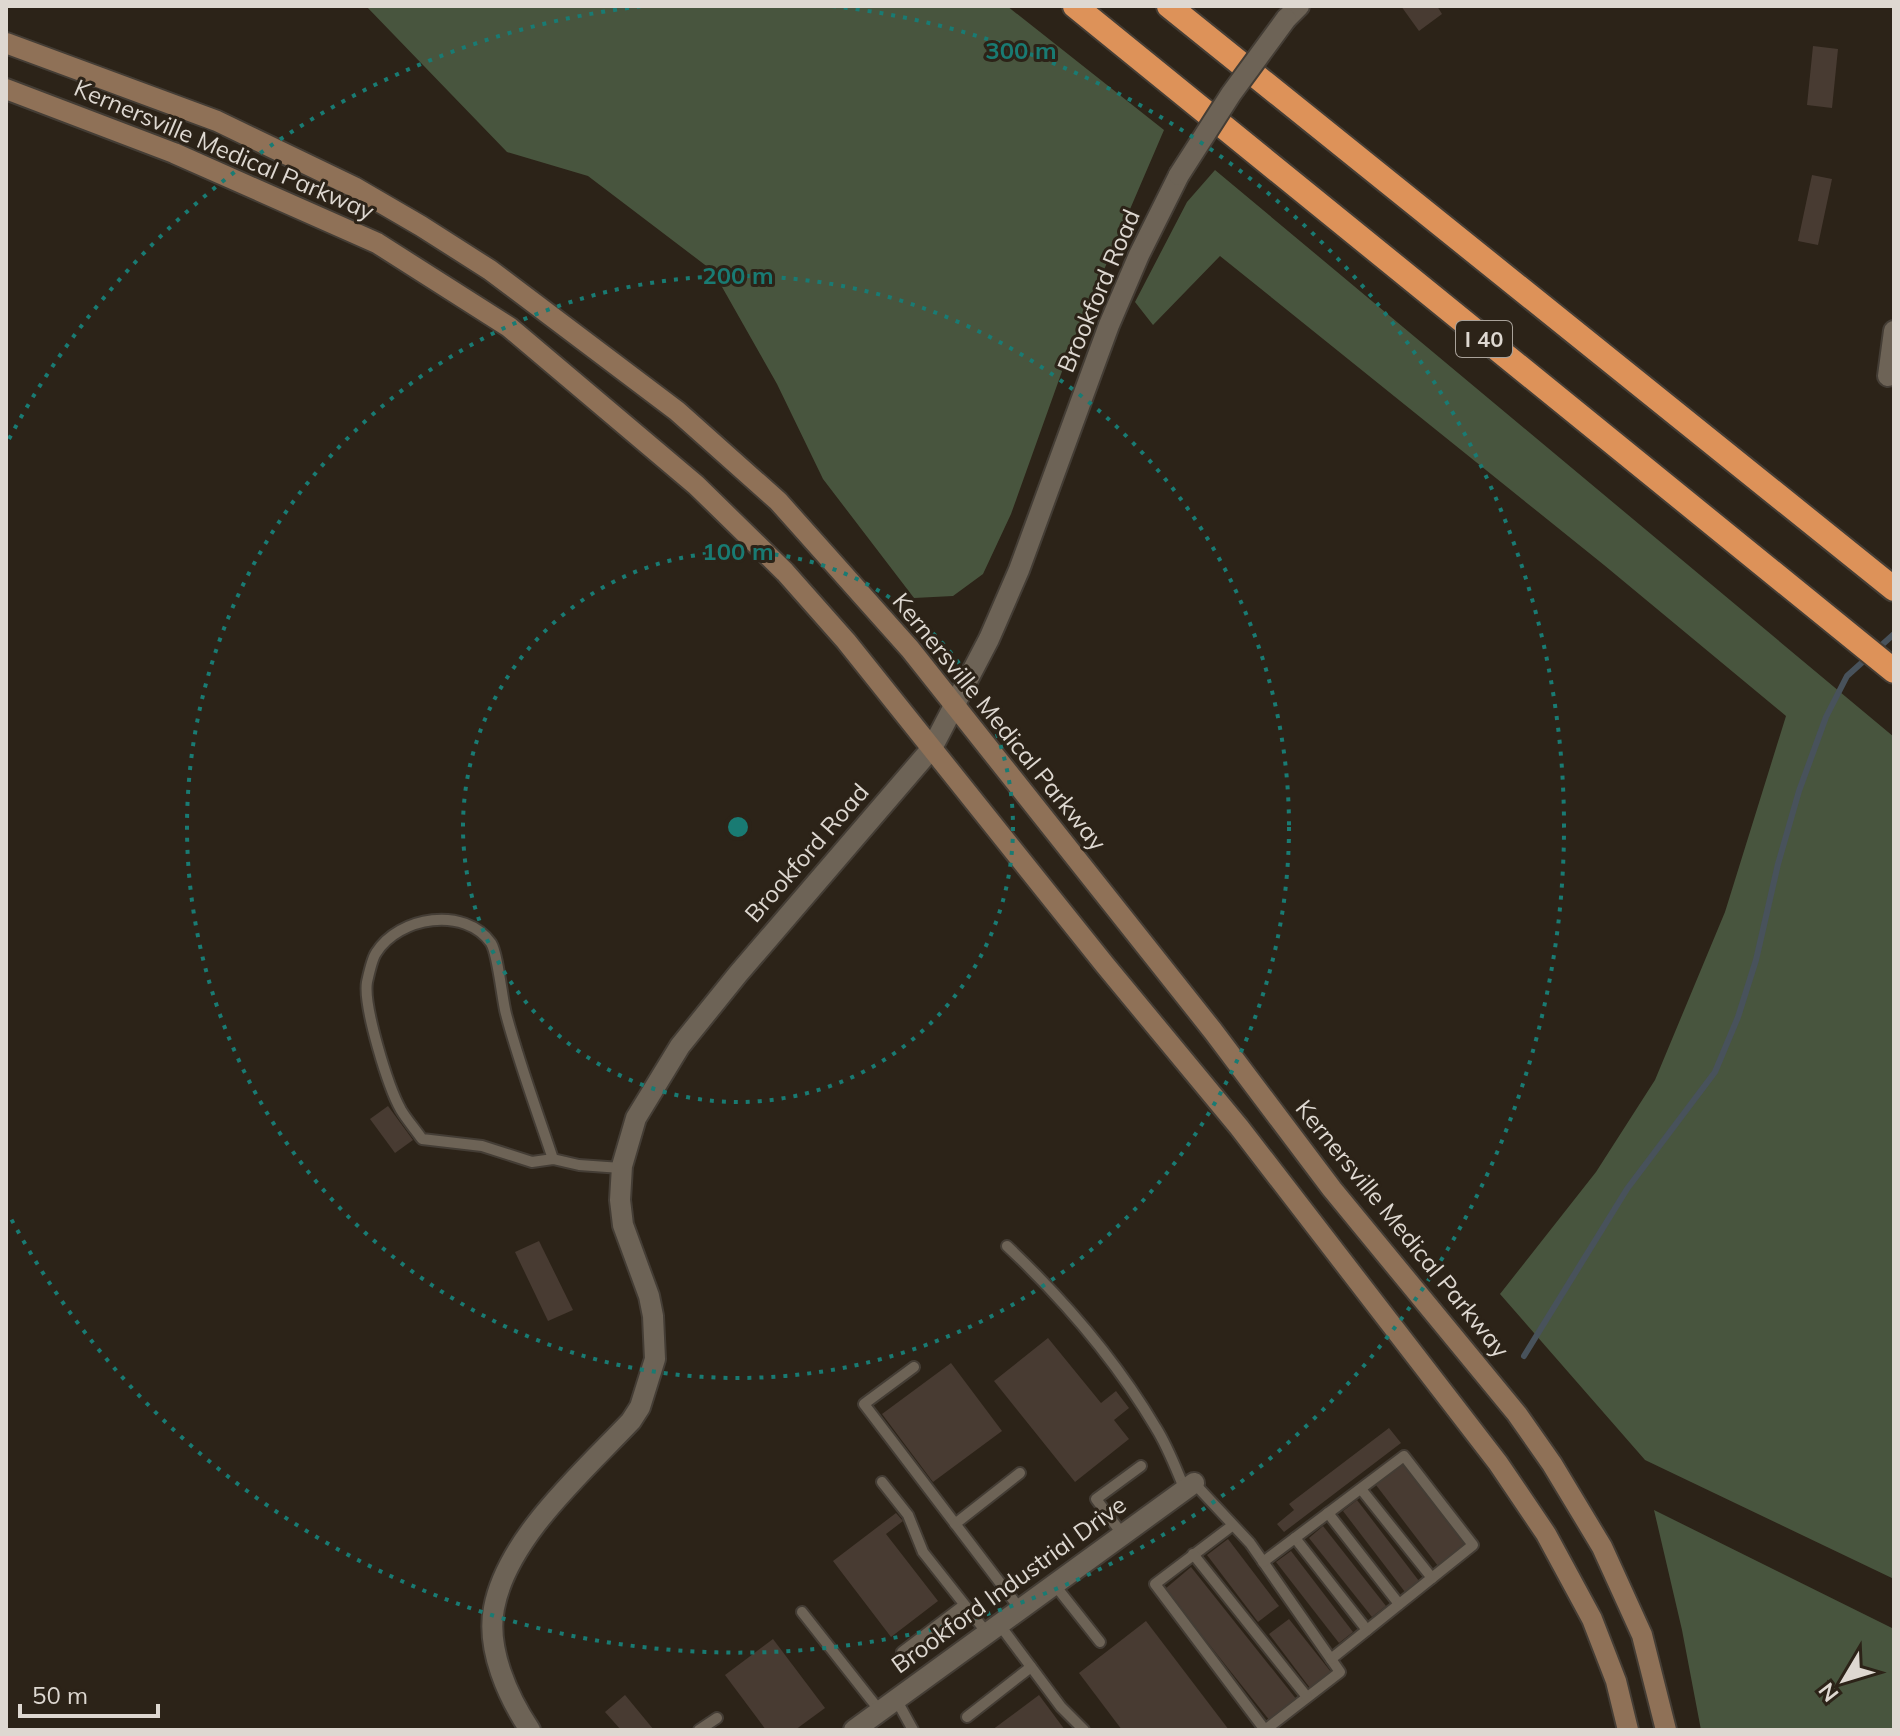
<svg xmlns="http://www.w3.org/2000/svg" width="1900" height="1736" viewBox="0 0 1900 1736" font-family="Mulish,sans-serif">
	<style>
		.forest { fill: #48553e }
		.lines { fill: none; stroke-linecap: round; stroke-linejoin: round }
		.stream { stroke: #48525b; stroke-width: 6 }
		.building { fill: #483b32 }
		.service-casing { stroke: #443d35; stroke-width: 14 }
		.minor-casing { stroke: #443d35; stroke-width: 24 }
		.secondary-casing { stroke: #443d35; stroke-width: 24 }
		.motorway-casing { stroke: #443d35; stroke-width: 28 }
		.service { stroke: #6d6356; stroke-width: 10 }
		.minor { stroke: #6d6356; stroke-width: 20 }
		.secondary { stroke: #8f7157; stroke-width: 20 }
		.motorway { stroke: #dd9259; stroke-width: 24 }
		.minor-bridge-casing { stroke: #443d35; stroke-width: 24; stroke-linecap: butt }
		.minor-bridge { stroke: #6d6356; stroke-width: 20 }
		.ring { fill: none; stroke: #197b73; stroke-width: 4; stroke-dasharray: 4 8 }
		.labels { text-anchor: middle; stroke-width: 6; stroke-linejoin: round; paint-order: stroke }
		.shield { fill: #2c2318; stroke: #a9a29a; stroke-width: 2 }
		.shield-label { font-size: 22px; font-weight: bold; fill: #ded8d1 }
		.street-label { font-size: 24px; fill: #ded8d1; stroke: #2c2318 }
		.centre { fill: #197b73; stroke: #2c2318; stroke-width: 4 }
		.ring-label { font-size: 24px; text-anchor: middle; font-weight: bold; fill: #197b73; stroke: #2c2318; stroke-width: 6; stroke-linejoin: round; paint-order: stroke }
	</style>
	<rect width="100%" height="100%" fill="#2c2318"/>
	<g class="forest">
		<path d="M 366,6 L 1007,6 L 1164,130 L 1070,349 L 1011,514 L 983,574 L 953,596 L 914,598 L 823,479 L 777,384 L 713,271 L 588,176 L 507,152 Z"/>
		<path d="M 1215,170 L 1894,737 L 1894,1579 L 1645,1460 L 1500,1294 L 1596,1172 L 1655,1080 L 1725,912 L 1786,716 L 1604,565 L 1220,256 L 1153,325 L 1135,302 L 1187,202 Z"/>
		<path d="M 1654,1510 L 1894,1629 L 1894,1730 L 1701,1730 L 1682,1630 Z"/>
	</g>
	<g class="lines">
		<g class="stream">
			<path d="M 1875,651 L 1894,634"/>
			<path d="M 1524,1356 L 1627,1189 L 1715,1072 L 1738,1017 L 1756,960 L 1778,864 L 1799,791 L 1826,717 L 1847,676 L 1867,658"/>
		</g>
	</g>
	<g class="building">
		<path d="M 1401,6 L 1437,6 L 1442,14 L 1419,31 Z"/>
		<path d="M 1813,46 L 1838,49 L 1832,108 L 1807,105 Z"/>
		<path d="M 1812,175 L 1832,179 L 1818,245 L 1798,241 Z"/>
		<path d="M 388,1106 L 413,1140 L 395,1153 L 370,1119 Z"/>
		<path d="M 539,1241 L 573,1310 L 548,1321 L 515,1252 Z"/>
		<path d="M 1048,1338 L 1101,1403 L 1116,1391 L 1129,1408 L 1114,1420 L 1129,1439 L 1075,1482 L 994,1381 Z"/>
		<path d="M 951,1363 L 1002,1431 L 933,1482 L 882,1414 Z"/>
		<path d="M 1389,1428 L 1401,1443 L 1284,1532 L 1277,1524 L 1294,1510 L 1289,1504 Z"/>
		<path d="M 1403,1464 L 1465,1545 L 1438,1566 L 1376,1485 Z"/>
		<path d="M 1357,1500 L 1419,1581 L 1405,1592 L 1343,1511 Z"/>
		<path d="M 896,1513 L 903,1521 L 886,1534 L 938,1601 L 891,1637 L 833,1561 Z"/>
		<path d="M 1323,1526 L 1386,1606 L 1372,1617 L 1309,1538 Z"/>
		<path d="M 1228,1539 L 1279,1606 L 1258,1622 L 1207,1555 Z"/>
		<path d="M 1291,1551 L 1353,1632 L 1339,1643 L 1276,1562 Z"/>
		<path d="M 1191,1567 L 1297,1700 L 1270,1721 L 1165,1589 Z"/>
		<path d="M 1289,1619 L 1331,1672 L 1310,1688 L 1269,1634 Z"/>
		<path d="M 1146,1621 L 1229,1730 L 1122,1730 L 1079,1673 Z"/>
		<path d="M 773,1639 L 825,1708 L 795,1730 L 766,1730 L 725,1675 Z"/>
		<path d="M 625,1695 L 654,1730 L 621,1730 L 605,1712 Z"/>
		<path d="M 1039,1695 L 1065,1730 L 992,1730 Z"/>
	</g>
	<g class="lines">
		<defs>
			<g id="service">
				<path d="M 553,1159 C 537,1111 519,1063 506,1014 C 502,999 498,954 491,943 C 465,906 399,916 376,953 C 372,959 369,973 367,982 C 363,1006 388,1087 401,1110 C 407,1120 415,1129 422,1139 L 482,1146 L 532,1162 L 553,1159 L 579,1165 L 621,1168"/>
				<path d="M 1007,1246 C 1062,1298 1117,1362 1156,1428 C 1168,1447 1176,1469 1185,1490"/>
				<path d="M 914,1367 L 864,1404 L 1020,1609"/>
				<path d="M 882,1482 L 908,1515 L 923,1552 L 987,1633"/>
				<path d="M 1194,1483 L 1250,1543 L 1340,1672 L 1265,1730 L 1155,1584 L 1233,1525"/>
				<path d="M 1361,1489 L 1432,1578"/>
				<path d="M 1328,1513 L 1399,1604"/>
				<path d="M 955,1524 L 1020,1473"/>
				<path d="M 1123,1535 L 1096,1499 L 1141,1466"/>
				<path d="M 1295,1538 L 1367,1630"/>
				<path d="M 1193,1554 L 1307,1697"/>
				<path d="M 1263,1562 L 1404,1456 L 1473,1545 L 1331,1659"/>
				<path d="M 1054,1584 L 1100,1642"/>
				<path d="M 802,1612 L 880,1711"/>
				<path d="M 999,1624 L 1061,1707 L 1084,1730"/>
				<path d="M 902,1652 L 964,1605"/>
				<path d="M 896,1699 L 913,1730"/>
				<path d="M 967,1717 L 1031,1667"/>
				<path d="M 699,1730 L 717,1718"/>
			</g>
			<g id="minor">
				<path d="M 1286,19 L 1299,6"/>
				<path d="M 1888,376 L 1894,331"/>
				<path d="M 530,1730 C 508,1697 486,1649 494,1608 C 507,1538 583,1472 631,1421 L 640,1407 L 655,1359 L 653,1316 L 649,1296 L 623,1225 L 620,1200 L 622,1166 L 636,1118 L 680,1046 L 738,974 L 932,748 L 989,639 L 1019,570 L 1109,325 L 1139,255 L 1179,175"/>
				<path d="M 854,1730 L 1194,1483"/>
			</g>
			<g id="secondary">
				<path d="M 6,43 L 217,121 L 354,187 L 421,226 L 490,270 L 677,411 L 778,501 L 910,649 L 1213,1031 L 1332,1189 L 1517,1414 L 1552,1464 L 1602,1547 L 1642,1635 L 1666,1730"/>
				<path d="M 6,89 L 174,153 L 377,243 L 509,327 L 696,485 L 785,572 L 846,641 L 1105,965 L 1239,1127 L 1498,1463 L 1546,1534 L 1592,1619 L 1616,1681 L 1628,1730"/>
			</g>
			<g id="motorway">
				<path d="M 1075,6 L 1894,671"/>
				<path d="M 1169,6 L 1894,589"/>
			</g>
		</defs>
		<use href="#service" class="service-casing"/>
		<use href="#minor" class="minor-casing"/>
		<use href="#secondary" class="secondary-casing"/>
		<use href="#motorway" class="motorway-casing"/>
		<use href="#service" class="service"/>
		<use href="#minor" class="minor"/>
		<use href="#secondary" class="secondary"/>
		<use href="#motorway" class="motorway"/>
		<defs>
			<path id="minor-bridge" d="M 1179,175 L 1231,94 L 1286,19"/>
		</defs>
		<use href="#minor-bridge" class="minor-bridge-casing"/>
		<use href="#minor-bridge" class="minor-bridge"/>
	</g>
	<g class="ring">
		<circle cx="738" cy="827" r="275"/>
		<circle cx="738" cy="827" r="551"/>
		<path d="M9 439A826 826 0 0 1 644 6M832 6A826 826 0 1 1 9 1215"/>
	</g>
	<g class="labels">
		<rect class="shield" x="1456" y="321" width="56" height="36" rx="6"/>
		<g class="shield-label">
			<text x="1484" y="347">I 40</text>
		</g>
		<g class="street-label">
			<text transform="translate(224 150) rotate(23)" y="8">Kernersville Medical Parkway</text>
			<text transform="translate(1099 291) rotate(-67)" y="8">Brookford Road</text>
			<text transform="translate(999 722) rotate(51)" y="8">Kernersville Medical Parkway</text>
			<text transform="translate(807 853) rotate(-49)" y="8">Brookford Road</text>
			<text transform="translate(1402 1229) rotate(51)" y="8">Kernersville Medical Parkway</text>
			<text transform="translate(1009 1585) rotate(-36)" y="8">Brookford Industrial Drive</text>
		</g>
	</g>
	<circle cx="738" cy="827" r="12" class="centre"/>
	<g class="ring-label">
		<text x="1021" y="59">300 m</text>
		<text x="738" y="284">200 m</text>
		<text x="738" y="560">100 m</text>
	</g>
	<rect width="1900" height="1736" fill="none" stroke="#ded8d1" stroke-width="16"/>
	<g transform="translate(1844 1680) rotate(232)" stroke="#2c2318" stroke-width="6" paint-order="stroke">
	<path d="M0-6L14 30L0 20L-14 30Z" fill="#ded8d1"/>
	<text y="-12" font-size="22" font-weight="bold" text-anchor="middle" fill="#ded8d1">N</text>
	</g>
	<path d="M20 1704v12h138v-12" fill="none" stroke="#ded8d1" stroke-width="4"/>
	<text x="32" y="1704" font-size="24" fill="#ded8d1" stroke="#2c2318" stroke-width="6" paint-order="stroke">50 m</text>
</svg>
